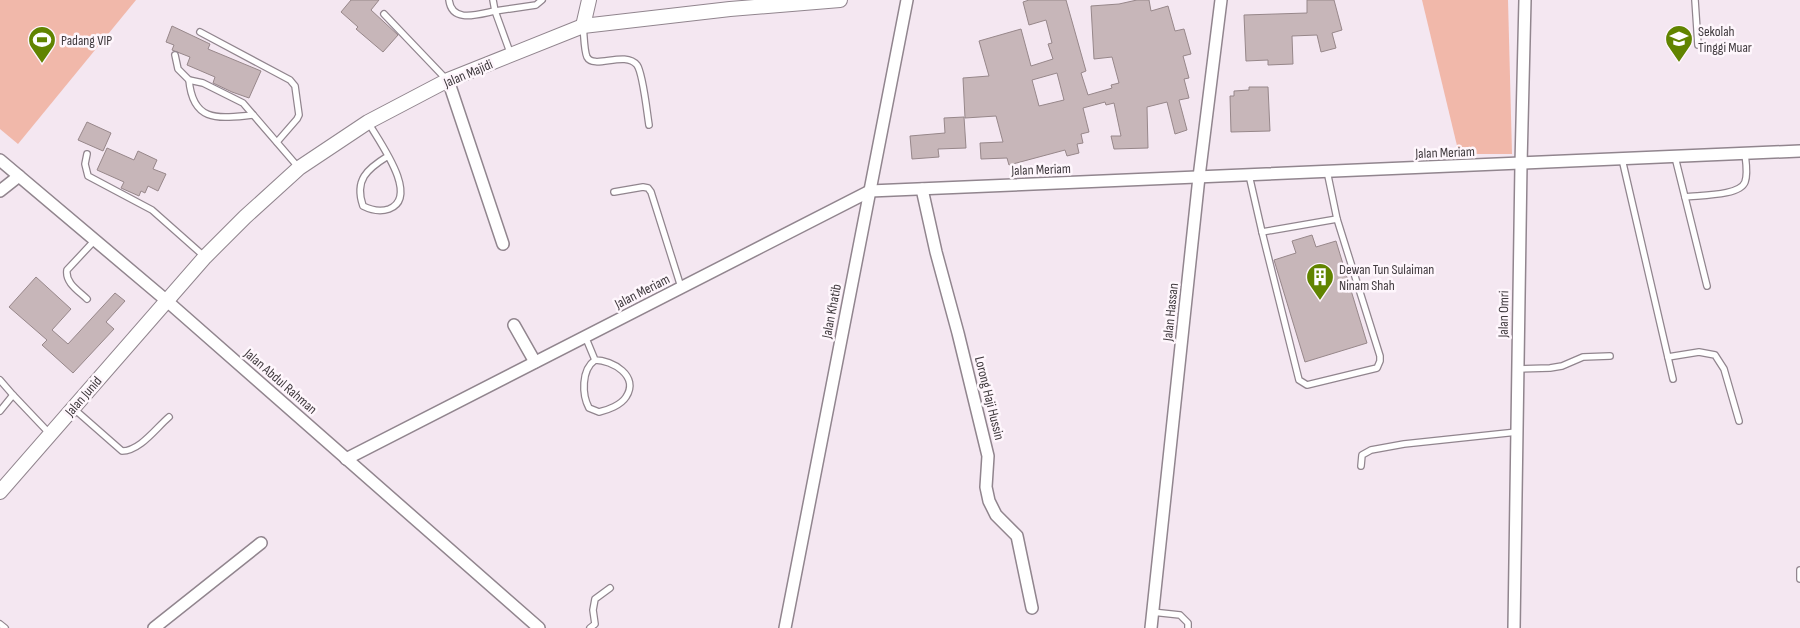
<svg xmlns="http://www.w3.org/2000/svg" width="1800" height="628" viewBox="0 0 1800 628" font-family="'Sofia Sans Condensed',sans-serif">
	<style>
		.green { fill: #f1b8aa }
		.building { fill: #c7b6b9; stroke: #97878a; fill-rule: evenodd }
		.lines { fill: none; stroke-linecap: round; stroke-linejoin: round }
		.service-casing { stroke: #91858e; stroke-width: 8 }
		.minor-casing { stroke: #91858e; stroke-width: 14 }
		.tertiary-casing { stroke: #91858e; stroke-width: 16 }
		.service { stroke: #fff; stroke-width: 5.5 }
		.minor { stroke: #fff; stroke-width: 11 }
		.tertiary { stroke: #fff; stroke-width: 14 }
		.labels { text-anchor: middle; stroke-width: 5; stroke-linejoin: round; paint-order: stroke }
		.poi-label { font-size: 14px; fill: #3f393d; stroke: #fef6fc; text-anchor: start }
		.street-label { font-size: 14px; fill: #3f393d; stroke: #fef6fc }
	</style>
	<rect width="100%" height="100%" fill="#f4e7f1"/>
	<g class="green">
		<path d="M 0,0 L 136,0 L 18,144 L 0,129 Z"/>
		<path d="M 1422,0 L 1508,0 L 1512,154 L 1459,154 Z"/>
	</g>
	<g class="building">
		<path d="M 351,0 L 379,0 L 371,10 L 398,35 L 383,52 L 356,29 L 358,27 L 341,12 Z"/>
		<path d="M 1029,0 L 1066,0 L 1086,71 L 1081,73 L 1088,95 L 1109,89 L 1112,88 L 1111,85 L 1119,83 L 1112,57 L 1094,59 L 1091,6 L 1119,4 L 1137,0 L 1149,0 L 1151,11 L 1168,6 L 1175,31 L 1184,29 L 1191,54 L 1183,56 L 1189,78 L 1184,79 L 1189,98 L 1179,100 L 1187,130 L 1175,134 L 1167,102 L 1147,107 L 1148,148 L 1114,149 L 1111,136 L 1121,136 L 1114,103 L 1106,105 L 1105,102 L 1083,108 L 1089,132 L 1081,134 L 1083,143 L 1077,144 L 1079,153 L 1067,156 L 1065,150 L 1009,165 L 1007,158 L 981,159 L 980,143 L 1003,142 L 996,116 L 965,118 L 963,78 L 989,76 L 979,41 L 1021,29 L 1031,66 L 1053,59 L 1048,44 L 1052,43 L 1046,20 L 1029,25 L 1023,2 ZM 1057,73 L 1064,100 L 1039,106 L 1032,80 Z"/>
		<path d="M 1307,0 L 1334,0 L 1342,30 L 1332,33 L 1336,48 L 1321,52 L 1317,35 L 1292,36 L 1293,64 L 1268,65 L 1268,60 L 1246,61 L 1244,15 L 1307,13 Z"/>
		<path d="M 172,26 L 210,44 L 208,49 L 261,71 L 249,98 L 232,92 L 213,83 L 215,77 L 187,65 L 190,57 L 172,50 L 174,45 L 166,42 Z"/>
		<path d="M 1249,87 L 1268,87 L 1270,131 L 1231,132 L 1230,96 L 1234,96 L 1234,91 L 1249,90 Z"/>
		<path d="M 964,117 L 966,148 L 938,149 L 939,157 L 912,159 L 910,136 L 945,133 L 944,118 Z"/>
		<path d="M 87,122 L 111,133 L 103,151 L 78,140 Z"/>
		<path d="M 107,148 L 134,160 L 138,151 L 157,160 L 153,169 L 166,174 L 158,191 L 148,186 L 145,193 L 141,191 L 139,196 L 121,188 L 124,182 L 97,170 Z"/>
		<path d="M 1312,235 L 1316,247 L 1336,241 L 1367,343 L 1305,362 L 1274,260 L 1296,253 L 1292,241 Z"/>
		<path d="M 36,277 L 71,309 L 52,330 L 68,344 L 115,293 L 125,301 L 106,322 L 114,329 L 73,373 L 42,345 L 47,340 L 9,307 Z"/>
	</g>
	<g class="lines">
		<defs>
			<g id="service">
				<path d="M 449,0 C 452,24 479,14 495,11 L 493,0"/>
				<path d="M 1695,0 L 1698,45"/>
				<path d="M 384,14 L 447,80"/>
				<path d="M 583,26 C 584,33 584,51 587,57 C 594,70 625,50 637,65 C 643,73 647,113 649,125"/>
				<path d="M 200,32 L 290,80 L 295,86 L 299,115 L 297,119 L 277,142"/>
				<path d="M 175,55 L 178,69 L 189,80 L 203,83 L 243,103 L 299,168"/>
				<path d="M 511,55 L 495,11 L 536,5 L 542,0"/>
				<path d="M 189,80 C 193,124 220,118 253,115"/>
				<path d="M 368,122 C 378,140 421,197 389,209 C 380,212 371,210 363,206 C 354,180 367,169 388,156"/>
				<path d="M 87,154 L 85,164 L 88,176 L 152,210 L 205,257"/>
				<path d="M 1675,157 L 1707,286"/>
				<path d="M 1622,159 L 1673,379"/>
				<path d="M 1249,175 L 1262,232 L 1337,219 L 1327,171"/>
				<path d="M 614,192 L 643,187 L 648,188 L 651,192 L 681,287"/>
				<path d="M 1685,197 C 1699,195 1740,196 1745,182 C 1748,174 1746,162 1745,154"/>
				<path d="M 1262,232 L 1299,380 L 1307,385 L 1377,368 L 1380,361 L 1380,356 L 1337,219"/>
				<path d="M 87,299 C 79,291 65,283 67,270 L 95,240"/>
				<path d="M 585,336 L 595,360 C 581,370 582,395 589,408 L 599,412 C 608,410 621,405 626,397 C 640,376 612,360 595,360"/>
				<path d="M 1668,357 L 1699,352 L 1715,355 L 1724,369 L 1739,421"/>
				<path d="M 1518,369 L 1550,368 L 1562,366 L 1583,357 L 1610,356"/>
				<path d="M 0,380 L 13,395"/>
				<path d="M 73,408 L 122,451 C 140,451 156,428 169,417"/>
				<path d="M 0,411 L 13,395 L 50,434"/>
				<path d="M 1361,466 L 1362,455 L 1371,450 L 1404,444 L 1517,432"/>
				<path d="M 1800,570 L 1800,579"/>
				<path d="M 1152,612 L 1180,615 L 1188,623 L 1188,628"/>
				<path d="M 0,624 L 5,628"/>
				<path d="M 590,628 L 595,624 L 593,610 L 595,599 L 610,588"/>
			</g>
			<g id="minor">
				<path d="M 448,80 L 503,244"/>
				<path d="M 0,160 L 167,301 L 539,628"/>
				<path d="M 922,189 L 936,252 L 958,333 L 988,456 L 986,487 L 989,501 L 996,515 L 1017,536 L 1032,608"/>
				<path d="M 0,191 L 19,176"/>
				<path d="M 514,325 L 535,362"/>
				<path d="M 346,459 L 870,191 L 1800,151"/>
				<path d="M 154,628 L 261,543"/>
				<path d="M 785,628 L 907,0"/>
				<path d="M 1151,628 L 1199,177 L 1221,0"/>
				<path d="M 1514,628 L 1521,164 L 1525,0"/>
			</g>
			<g id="tertiary">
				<path d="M 583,26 L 589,0"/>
				<path d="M 0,492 L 205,257 L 245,217 L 299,168 L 368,122 L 448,80 L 583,26 L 730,9 L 840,0"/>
			</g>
		</defs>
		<use href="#service" class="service-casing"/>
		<use href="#minor" class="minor-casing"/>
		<use href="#tertiary" class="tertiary-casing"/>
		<use href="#service" class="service"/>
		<use href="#minor" class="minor"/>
		<use href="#tertiary" class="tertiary"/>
	</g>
	<defs>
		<symbol id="school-pin" viewBox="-11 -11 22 30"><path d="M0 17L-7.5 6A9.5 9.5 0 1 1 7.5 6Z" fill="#618400" stroke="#fef6fc"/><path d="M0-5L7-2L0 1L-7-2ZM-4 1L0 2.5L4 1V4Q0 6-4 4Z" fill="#fff"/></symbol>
		<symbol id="stadium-pin" viewBox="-11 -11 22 30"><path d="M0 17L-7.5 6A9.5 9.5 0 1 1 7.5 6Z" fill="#618400" stroke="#fef6fc"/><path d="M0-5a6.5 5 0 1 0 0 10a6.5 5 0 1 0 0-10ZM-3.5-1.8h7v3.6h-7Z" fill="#fff"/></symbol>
		<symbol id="building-pin" viewBox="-11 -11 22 30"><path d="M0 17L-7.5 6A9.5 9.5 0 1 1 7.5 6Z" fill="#618400" stroke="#fef6fc"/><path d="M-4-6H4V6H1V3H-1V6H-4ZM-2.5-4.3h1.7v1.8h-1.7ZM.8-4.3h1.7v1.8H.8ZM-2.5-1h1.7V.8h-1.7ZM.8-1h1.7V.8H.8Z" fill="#fff"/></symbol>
	</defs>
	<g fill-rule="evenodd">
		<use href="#school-pin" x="1663" y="23" width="32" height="43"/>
		<use href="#stadium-pin" x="26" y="24" width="32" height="43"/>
		<use href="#building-pin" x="1304" y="261" width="32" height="43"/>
	</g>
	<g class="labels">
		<g class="poi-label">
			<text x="1698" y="36">Sekolah<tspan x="1698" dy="16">Tinggi Muar</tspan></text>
			<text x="61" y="45">Padang VIP</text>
			<text x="1339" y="274">Dewan Tun Sulaiman<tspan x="1339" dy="16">Ninam Shah</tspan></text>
		</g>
		<g class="street-label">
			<text transform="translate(468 73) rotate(-23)" y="5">Jalan Majidi</text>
			<text transform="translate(1445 152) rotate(-2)" y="5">Jalan Meriam</text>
			<text transform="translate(1041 169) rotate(-2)" y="5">Jalan Meriam</text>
			<text transform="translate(642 291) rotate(-27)" y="5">Jalan Meriam</text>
			<text transform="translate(831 311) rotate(-79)" y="5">Jalan Khatib</text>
			<text transform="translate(1170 312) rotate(-84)" y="5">Jalan Hassan</text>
			<text transform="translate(1503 314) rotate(-89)" y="5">Jalan Omri</text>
			<text transform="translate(281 381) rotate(41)" y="5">Jalan Abdul Rahman</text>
			<text transform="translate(83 396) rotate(-49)" y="5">Jalan Junid</text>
			<text transform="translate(990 398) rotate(76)" y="5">Lorong Haji Hussin</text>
		</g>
	</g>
</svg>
